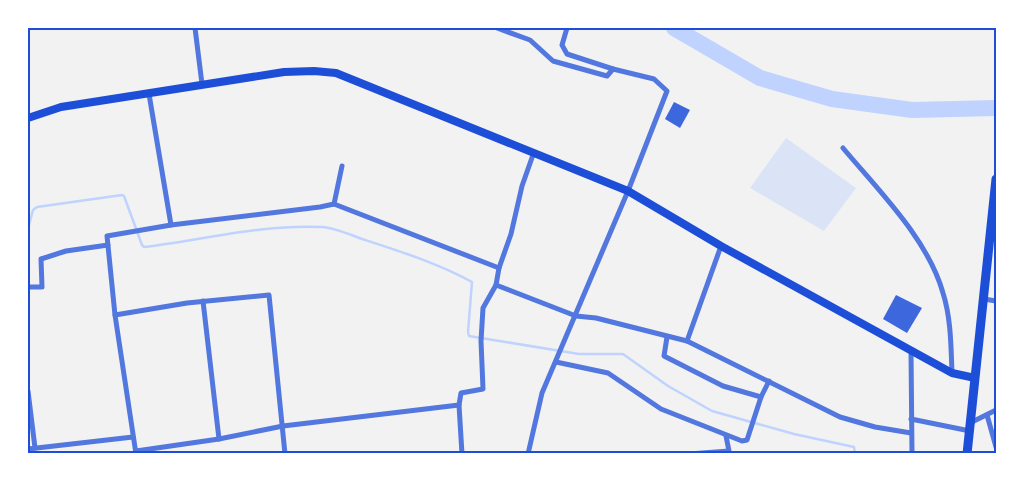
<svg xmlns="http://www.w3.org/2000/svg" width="1024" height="481" font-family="'Golos Text',sans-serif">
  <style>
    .green { fill: #dbe4f7 }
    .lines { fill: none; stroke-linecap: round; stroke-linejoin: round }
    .stream { stroke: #bfd3fe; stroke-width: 2.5 }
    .river { stroke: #bfd3fe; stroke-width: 16 }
    .building { fill: #3d67dc }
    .minor { stroke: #5277de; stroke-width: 5 }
    .primary { stroke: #1d4ed8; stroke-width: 8 }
    .trunk { stroke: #1d4ed8; stroke-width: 9 }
    .neatline { fill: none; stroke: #1d4ed8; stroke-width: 2 }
  </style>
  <rect width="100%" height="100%" fill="#f2f2f2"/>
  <!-- green -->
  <path class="green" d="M 786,138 L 856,188 L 824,231 L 750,188 Z"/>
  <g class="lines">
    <!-- stream -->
    <path class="stream" d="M 28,229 L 33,210 L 37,207 L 122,195 L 124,196 L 142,245 L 144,247 C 203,240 262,224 322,227 C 335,228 349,234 362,239 C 399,251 437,263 472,282 L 468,332 L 469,336 L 579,354 L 623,354 L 668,386 L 712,411 L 794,434 L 854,447 L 855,454"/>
    <!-- river -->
    <path class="river" d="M 674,28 L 760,78 L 832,99 L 912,110 L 996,108"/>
  </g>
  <!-- building -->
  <g class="building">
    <path d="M 674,102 L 690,110 L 680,128 L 665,119 Z"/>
    <path d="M 896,295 L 922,308 L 907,333 L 883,319 Z"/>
  </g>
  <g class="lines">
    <!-- minor -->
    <g class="minor">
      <path d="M 195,28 L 202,84"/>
      <path d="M 497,28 L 530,40 L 553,61 L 607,76 L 613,69"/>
      <path d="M 149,94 L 171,225"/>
      <path d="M 843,148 C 878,190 928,239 943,293 C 951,318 951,347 952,373"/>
      <path d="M 334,204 L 342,166"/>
      <path d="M 496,285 L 576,316 L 596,318 L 687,341 L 840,417 L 875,427 L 911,433"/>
      <path d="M 28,287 L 42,287 L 41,259 L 66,251 L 108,245"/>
      <path d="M 984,299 L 996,301"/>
      <path d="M 203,301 L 219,439"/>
      <path d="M 115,315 L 187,303 L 269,295 L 285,454"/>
      <path d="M 667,337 L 664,356 L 723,386 L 761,397"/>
      <path d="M 687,341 L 721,246"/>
      <path d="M 911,351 L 912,454"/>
      <path d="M 556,362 L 608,373 L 661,409 L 742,441 L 747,440 L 761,397 L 769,381"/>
      <path d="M 28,391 L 35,448"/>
      <path d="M 459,405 L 462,454"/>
      <path d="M 987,415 L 996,447"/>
      <path d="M 911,419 L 970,431"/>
      <path d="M 970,423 L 996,410"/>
      <path d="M 28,449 L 133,437"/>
      <path d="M 136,451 L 219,439 L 283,426 L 459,405 L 461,393 L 483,389 L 481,341 L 483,308 L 496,285 L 499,268 L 511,234 L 522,186 L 534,152"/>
      <path d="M 136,454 L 115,315 L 107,236 L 171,225 L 320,207 L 334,204 L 499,268"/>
      <path d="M 528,454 L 542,393 L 628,191 L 667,91 L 654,79 L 613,69 L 567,54 L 562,45 L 567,28"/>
      <path d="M 689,454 L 729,451 L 726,436"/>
    </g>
    <!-- primary -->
    <path class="primary" d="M 28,118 L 61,107 L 284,72 L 314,71 L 336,73 L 628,191 L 721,246 L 952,373 L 975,378"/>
    <!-- trunk -->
    <path class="trunk" d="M 967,454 L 996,179"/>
  </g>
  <!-- border -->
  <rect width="1024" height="481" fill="none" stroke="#ffffff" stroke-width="58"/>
  <rect x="29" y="29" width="966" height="423" class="neatline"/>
</svg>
